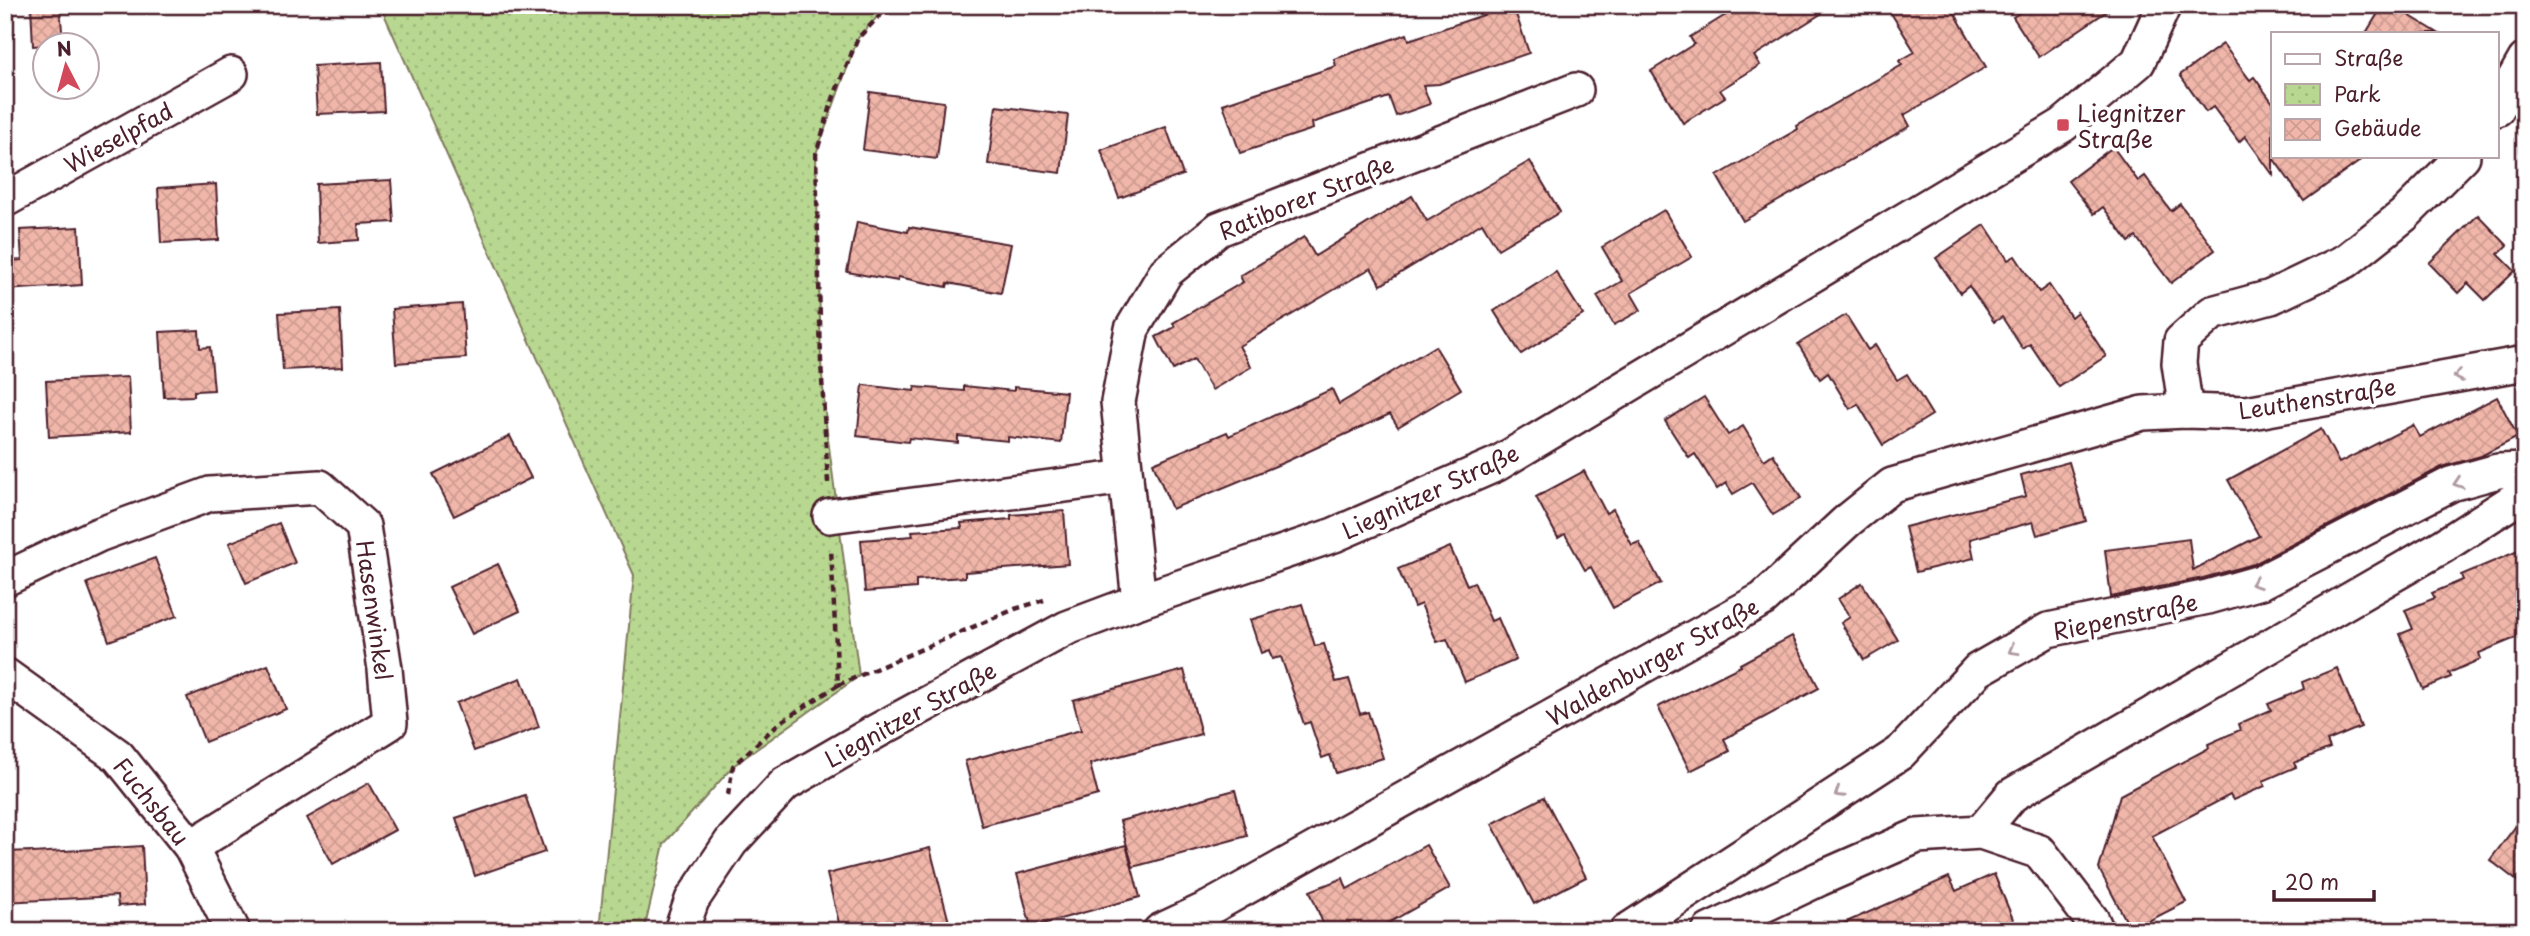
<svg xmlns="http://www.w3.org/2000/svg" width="2530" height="936" font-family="'Playpen Sans',sans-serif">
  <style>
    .park { fill: url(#park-dots); stroke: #817c5e; stroke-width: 2 }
    .building { fill: url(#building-cross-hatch); stroke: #4a1f2b; stroke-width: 2 }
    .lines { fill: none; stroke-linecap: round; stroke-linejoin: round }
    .minor-casing { stroke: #4a1f2b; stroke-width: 38 }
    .path { stroke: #4a1f2b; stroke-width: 4.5; stroke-dasharray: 7 5; stroke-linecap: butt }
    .minor { stroke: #fff; stroke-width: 33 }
    .oneway { stroke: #ae9aa0 }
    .poi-dot { fill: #d1495b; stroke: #fff; stroke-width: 2.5 }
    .labels { text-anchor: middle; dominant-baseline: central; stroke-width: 7; stroke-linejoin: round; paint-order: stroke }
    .poi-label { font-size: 23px; fill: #4a1f2b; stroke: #fff; text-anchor: start }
    .street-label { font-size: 23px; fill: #4a1f2b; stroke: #fff }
  </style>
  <defs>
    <pattern id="park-dots" width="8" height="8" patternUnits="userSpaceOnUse" patternTransform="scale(1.75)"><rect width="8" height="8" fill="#b8d891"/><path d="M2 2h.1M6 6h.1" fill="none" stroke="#a0b97d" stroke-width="1.8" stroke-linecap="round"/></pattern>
    <pattern id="building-cross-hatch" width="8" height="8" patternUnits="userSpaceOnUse" patternTransform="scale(1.75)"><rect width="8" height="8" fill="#f0b6a9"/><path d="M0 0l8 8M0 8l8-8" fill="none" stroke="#cf9c92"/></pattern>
  </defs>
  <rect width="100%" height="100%" fill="#fff"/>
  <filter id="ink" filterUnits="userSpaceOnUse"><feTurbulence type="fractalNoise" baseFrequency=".0143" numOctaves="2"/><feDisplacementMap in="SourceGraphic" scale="14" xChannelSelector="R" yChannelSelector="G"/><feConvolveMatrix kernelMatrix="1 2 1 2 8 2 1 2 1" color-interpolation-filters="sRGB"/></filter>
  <g filter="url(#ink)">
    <!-- park -->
    <path class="park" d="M 380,5 L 888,5 L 858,38 L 816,154 L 821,362 L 826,424 L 859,676 L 733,766 L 664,844 L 644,931 L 599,931 L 634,575 Z"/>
    <!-- building -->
    <g class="building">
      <path d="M 31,5 L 60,5 L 63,44 L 33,46 Z"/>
      <path d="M 1513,5 L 1529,53 L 1439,84 L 1423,85 L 1430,104 L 1396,116 L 1389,97 L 1312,123 L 1313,129 L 1240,153 L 1223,104 L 1336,66 L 1334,59 L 1407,34 L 1409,40 Z"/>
      <path d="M 1742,5 L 1835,5 L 1754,56 L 1760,65 L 1720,90 L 1725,97 L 1683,123 L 1651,71 L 1694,44 L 1690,37 Z"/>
      <path d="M 1886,5 L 1950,5 L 1986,67 L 1904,115 L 1910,126 L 1743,221 L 1717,176 L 1798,129 L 1797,126 L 1902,65 L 1899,61 L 1915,52 Z"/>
      <path d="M 2031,5 L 2116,5 L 2039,57 L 2013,17 Z"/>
      <path d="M 2383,5 L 2392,5 L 2438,33 L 2366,33 Z"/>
      <path d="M 2223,44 L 2250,80 L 2254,77 L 2273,103 L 2273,156 L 2367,156 L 2304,201 L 2273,158 L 2273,175 L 2245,136 L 2239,142 L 2213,107 L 2206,112 L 2180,75 Z"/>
      <path d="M 381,62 L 384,111 L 317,114 L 314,66 Z"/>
      <path d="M 870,92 L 944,102 L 937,159 L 863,150 Z"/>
      <path d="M 996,106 L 1068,115 L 1061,173 L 988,164 Z"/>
      <path d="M 1166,127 L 1183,175 L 1119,198 L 1101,150 Z"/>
      <path d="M 2113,147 L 2138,181 L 2145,176 L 2171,211 L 2180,204 L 2215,250 L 2171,283 L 2136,237 L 2129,242 L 2103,207 L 2094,214 L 2068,181 Z"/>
      <path d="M 1530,161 L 1560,212 L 1498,249 L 1482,223 L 1381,285 L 1371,268 L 1239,346 L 1251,367 L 1212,390 L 1194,359 L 1173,370 L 1156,337 L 1175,327 L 1173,323 L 1243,282 L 1240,276 L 1304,237 L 1315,256 L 1412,196 L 1427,221 Z"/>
      <path d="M 391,180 L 394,222 L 358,224 L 359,240 L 318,243 L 316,184 Z"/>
      <path d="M 216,184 L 219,240 L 161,243 L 158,188 Z"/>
      <path d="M 1664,210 L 1692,257 L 1631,293 L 1641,310 L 1614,325 L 1597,296 L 1622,281 L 1602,247 Z"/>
      <path d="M 2478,215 L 2507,245 L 2498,254 L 2515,271 L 2485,300 L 2468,283 L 2458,293 L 2429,263 Z"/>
      <path d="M 857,222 L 908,232 L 909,227 L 1011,244 L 1001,293 L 948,283 L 947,287 L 898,277 L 898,281 L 847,272 Z"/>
      <path d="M 1985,225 L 2008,260 L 2015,256 L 2039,292 L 2049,285 L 2071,317 L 2077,312 L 2106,356 L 2059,387 L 2030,344 L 2023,349 L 2002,317 L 1994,322 L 1969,286 L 1960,293 L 1936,258 Z"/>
      <path d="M 79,227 L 82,285 L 5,290 L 5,261 L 22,260 L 20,230 Z"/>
      <path d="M 1556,272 L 1583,315 L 1521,354 L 1494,311 Z"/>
      <path d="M 462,304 L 466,358 L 396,363 L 392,309 Z"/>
      <path d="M 340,310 L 343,367 L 283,370 L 279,313 Z"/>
      <path d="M 1846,315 L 1868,350 L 1875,345 L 1897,380 L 1907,374 L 1932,415 L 1883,445 L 1858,404 L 1850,409 L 1828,373 L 1820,379 L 1798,344 Z"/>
      <path d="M 199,330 L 200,348 L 210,347 L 214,390 L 194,391 L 194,396 L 164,397 L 160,332 Z"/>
      <path d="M 1435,346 L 1461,389 L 1398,427 L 1390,414 L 1285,462 L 1172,509 L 1153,463 L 1227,432 L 1229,436 L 1332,389 L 1339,404 Z"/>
      <path d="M 128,377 L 131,432 L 49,437 L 46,381 Z"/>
      <path d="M 863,385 L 914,391 L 915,387 L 964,391 L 964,386 L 1014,391 L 1014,387 L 1066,392 L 1061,443 L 1008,437 L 1008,441 L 958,436 L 958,443 L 909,438 L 908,442 L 857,436 Z"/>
      <path d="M 1704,397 L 1728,435 L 1743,426 L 1764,460 L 1773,454 L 1801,498 L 1773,515 L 1752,483 L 1733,494 L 1726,483 L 1717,489 L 1695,454 L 1689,458 L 1665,421 Z"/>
      <path d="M 2497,397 L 2518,437 L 2481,456 L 2442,467 L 2254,564 L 2203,578 L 2111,597 L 2105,550 L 2189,539 L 2193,570 L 2259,536 L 2228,480 L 2321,429 L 2339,463 L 2413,425 L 2420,437 Z"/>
      <path d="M 510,436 L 531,478 L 454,516 L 433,474 Z"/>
      <path d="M 2069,462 L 2086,521 L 2037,535 L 2033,522 L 1970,539 L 1974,558 L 1916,572 L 1905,527 L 2026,496 L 2021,475 Z"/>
      <path d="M 1584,471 L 1606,513 L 1613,509 L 1632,545 L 1639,542 L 1661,583 L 1613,608 L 1591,567 L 1585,570 L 1565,534 L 1558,538 L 1536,497 Z"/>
      <path d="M 1064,511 L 1068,564 L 965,572 L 965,577 L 916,580 L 916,588 L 865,592 L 861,540 L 913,536 L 912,531 L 962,528 L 961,523 L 1011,519 L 1011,515 Z"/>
      <path d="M 279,523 L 295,563 L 246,583 L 229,543 Z"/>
      <path d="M 1450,547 L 1467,585 L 1474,582 L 1491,621 L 1498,618 L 1516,660 L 1465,682 L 1447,639 L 1437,642 L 1421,604 L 1414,607 L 1398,569 Z"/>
      <path d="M 2525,548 L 2525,634 L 2479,653 L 2481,659 L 2449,673 L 2451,677 L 2423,689 L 2400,634 L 2413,629 L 2405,610 L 2435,598 L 2432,593 L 2463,580 L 2461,575 Z"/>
      <path d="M 155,558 L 177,616 L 109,641 L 87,583 Z"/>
      <path d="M 498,564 L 520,611 L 472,634 L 449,587 Z"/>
      <path d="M 1862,583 L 1898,640 L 1864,660 L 1841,623 L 1850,617 L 1838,599 Z"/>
      <path d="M 1302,604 L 1315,646 L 1324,644 L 1336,682 L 1349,679 L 1360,714 L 1368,712 L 1383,758 L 1336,773 L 1330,755 L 1322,758 L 1310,722 L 1304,724 L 1281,657 L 1272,659 L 1269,650 L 1261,653 L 1250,620 Z"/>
      <path d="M 1792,636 L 1819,688 L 1724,739 L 1730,751 L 1690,771 L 1658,707 L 1741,666 L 1740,664 Z"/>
      <path d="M 268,665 L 286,709 L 205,742 L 187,697 Z"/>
      <path d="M 2337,668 L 2361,727 L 2327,741 L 2330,748 L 2294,763 L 2296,767 L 2263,781 L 2265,786 L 2233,800 L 2230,795 L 2152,836 L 2186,902 L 2131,930 L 2099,869 L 2120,795 L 2209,748 L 2208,744 L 2240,730 L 2238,724 L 2271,710 L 2268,704 L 2304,689 L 2302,682 Z"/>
      <path d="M 1184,670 L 1201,734 L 1090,764 L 1098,795 L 982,826 L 965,761 L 1081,730 L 1073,700 Z"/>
      <path d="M 521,678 L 539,727 L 474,751 L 456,703 Z"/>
      <path d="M 369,783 L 395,830 L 333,864 L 307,818 Z"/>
      <path d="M 1235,790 L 1247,836 L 1133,867 L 1120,821 Z"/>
      <path d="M 525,795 L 545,852 L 475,876 L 456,818 Z"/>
      <path d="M 1544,797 L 1586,877 L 1534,904 L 1492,824 Z"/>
      <path d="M 2525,814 L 2525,887 L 2490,860 Z"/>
      <path d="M 1126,845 L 1140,897 L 1031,927 L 1017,874 Z"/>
      <path d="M 1426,845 L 1450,888 L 1374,931 L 1326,931 L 1310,891 L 1343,878 L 1347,889 Z"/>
      <path d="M 142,846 L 145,904 L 118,906 L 117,896 L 5,902 L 5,852 L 32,851 L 33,853 Z"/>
      <path d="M 930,848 L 950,926 L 929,931 L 841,931 L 827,874 Z"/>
      <path d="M 1994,874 L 2018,931 L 1826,931 L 1949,877 L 1956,891 Z"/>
    </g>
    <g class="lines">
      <defs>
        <g id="minor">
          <path d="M 2497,109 L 2525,60"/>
          <path d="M 5,200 L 231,74"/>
          <path d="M 2186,411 L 2179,363 L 2181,341 L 2212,313 L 2271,297 L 2346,261 L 2404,215 L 2463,156"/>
          <path d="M 830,516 L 1126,477"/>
          <path d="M 5,579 L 98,535 L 210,494 L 320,487 L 363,526 L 385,669 L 390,723 L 191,847"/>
          <path d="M 1139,601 L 1118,402 L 1132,329 L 1166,272 L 1219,229 L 1576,90"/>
          <path d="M 5,675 L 118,756 L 191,847 L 233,931"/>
          <path d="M 1981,832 L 2012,795 L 2443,546 L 2525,493"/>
          <path d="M 681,931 L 692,900 L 731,842 L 785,784 L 875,732 L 1067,628 L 1139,601 L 1334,535 L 1497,464 L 2063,125 L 2138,62 L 2164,5"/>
          <path d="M 1160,931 L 1209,908 L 1763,599 L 1846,522 L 1892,485 L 2143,413 L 2186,411 L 2246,413 L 2525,363"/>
          <path d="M 1627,931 L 1900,753 L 1978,670 L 2048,630 L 2208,597 L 2261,582 L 2451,484 L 2498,471 L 2525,470"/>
          <path d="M 1709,931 L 1819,879 L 1917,836 L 1981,832 L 2040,852 L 2092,920 L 2097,931"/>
        </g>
      </defs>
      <!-- minor casing -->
      <use href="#minor" class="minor-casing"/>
      <!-- path -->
      <g class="path">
        <path d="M 828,483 L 821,362 L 816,154 L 834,96 L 858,38 L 890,5"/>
        <path d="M 838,685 L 1015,609 L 1044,600"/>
        <path d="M 728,795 L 733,766 L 779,723 L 838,685 L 831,548"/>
      </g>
      <!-- minor -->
      <use href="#minor" class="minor"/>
    </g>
    <!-- one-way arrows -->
    <defs><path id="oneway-chevron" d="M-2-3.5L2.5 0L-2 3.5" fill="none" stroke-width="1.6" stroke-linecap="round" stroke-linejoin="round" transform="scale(1.75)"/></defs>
    <g class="oneway">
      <use href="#oneway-chevron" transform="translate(2458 376) rotate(170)"/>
      <use href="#oneway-chevron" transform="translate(2458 483) rotate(162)"/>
      <use href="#oneway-chevron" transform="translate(2255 583) rotate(161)"/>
      <use href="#oneway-chevron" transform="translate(2013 650) rotate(150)"/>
      <use href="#oneway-chevron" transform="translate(1839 793) rotate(147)"/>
    </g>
  </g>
  <!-- markers -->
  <rect class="poi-dot" x="2056" y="118" width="14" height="14" rx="3.5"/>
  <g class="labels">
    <!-- poi labels -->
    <g class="poi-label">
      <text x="2077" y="112">Liegnitzer<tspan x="2077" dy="26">Straße</tspan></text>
    </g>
    <!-- street labels -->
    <g class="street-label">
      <text transform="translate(118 137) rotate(-29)">Wieselpfad</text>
      <text transform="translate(1306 197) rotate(-22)">Ratiborer Straße</text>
      <text transform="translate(2317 398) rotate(-9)">Leuthenstraße</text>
      <text transform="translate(1430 491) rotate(-25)">Liegnitzer Straße</text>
      <text transform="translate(375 610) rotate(82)">Hasenwinkel</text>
      <text transform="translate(2125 616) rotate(-12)">Riepenstraße</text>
      <text transform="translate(1652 661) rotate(-29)">Waldenburger Straße</text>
      <text transform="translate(910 714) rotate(-29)">Liegnitzer Straße</text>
      <text transform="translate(152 801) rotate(51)">Fuchsbau</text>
    </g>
  </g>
  <!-- margin -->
  <rect width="2530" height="936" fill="none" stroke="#fff" stroke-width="28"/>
  <rect x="14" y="14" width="2502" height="908" fill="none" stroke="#4a1f2b" stroke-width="2.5" filter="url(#ink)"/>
  <!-- legend -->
  <rect x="2271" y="32" width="228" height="126" fill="#ffffff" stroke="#b7a5aa" stroke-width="2"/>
  <rect x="2285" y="54" width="35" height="10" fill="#ffffff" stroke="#b7a5aa" stroke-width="2"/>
  <text x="2334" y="66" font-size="21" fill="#4a1f2b">Straße</text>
  <rect x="2285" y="84" width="35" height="21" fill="url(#park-dots)" stroke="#b7a5aa" stroke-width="2"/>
  <text x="2334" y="102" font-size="21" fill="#4a1f2b">Park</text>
  <rect x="2285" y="119" width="35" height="21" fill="url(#building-cross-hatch)" stroke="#b7a5aa" stroke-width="2"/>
  <text x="2334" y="136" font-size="21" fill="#4a1f2b">Gebäude</text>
  <!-- north arrow -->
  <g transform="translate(66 66) rotate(354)"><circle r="33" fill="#ffffff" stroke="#b7a5aa" stroke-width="2"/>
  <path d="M0-5L12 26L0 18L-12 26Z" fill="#d1495b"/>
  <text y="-10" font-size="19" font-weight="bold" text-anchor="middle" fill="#4a1f2b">N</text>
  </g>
  <!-- scale -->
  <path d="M2274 890v10h100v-10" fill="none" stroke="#4a1f2b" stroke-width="3.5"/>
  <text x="2285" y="890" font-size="21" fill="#4a1f2b" stroke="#ffffff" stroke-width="5" paint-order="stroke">20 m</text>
</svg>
